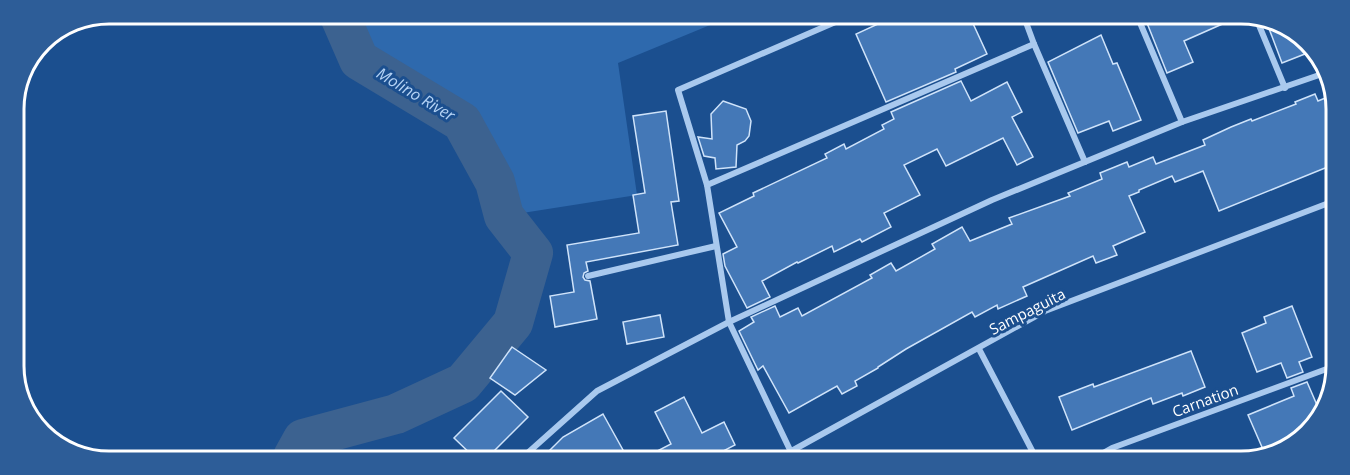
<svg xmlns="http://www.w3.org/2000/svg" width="1350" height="475" font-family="'Open Sans',sans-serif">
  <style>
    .green { fill: #2e69ad }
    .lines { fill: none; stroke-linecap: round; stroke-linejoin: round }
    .river { stroke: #3c6290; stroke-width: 40 }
    .building { fill: #4478b7; stroke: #cfe3fa; stroke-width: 1.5 }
    .minor { stroke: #a9c9ee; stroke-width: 6 }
    .labels { text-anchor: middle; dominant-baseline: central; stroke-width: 6; stroke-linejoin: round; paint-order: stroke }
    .street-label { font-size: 15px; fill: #fff; stroke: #1b4f8f }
    .water-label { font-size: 16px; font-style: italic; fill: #b5d3f5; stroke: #1b4f8f }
    .rim { fill: none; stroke: #fff; stroke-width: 3 }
  </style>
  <rect width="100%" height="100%" fill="#1b4f8f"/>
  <!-- green -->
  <path class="green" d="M 339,14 L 732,16 L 618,63 L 637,195 L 504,216 L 495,182 L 462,122 L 359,60 Z"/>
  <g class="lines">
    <!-- river -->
    <path class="river" d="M 293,457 L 303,439 L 396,414 L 463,383 L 513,323 L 533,253 L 504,216 L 495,182 L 462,122 L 359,60 L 339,14"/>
  </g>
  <!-- building -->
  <g class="building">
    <path d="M 893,17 L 970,17 L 987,54 L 955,69 L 956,72 L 886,102 L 856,34 Z"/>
    <path d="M 1145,18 L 1236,18 L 1184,41 L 1193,62 L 1167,73 Z"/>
    <path d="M 1265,18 L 1271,18 L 1313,46 L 1315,50 L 1282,63 Z"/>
    <path d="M 1101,35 L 1113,64 L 1117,63 L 1141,120 L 1113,131 L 1109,121 L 1078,133 L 1048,62 Z"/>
    <path d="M 961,81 L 971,101 L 1007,82 L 1022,112 L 1012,117 L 1033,157 L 1017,165 L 1003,138 L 946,166 L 937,149 L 904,165 L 920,195 L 884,213 L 891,227 L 862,242 L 860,239 L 834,252 L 832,246 L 798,263 L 797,262 L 762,281 L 770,297 L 747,308 L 725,266 L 723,254 L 737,247 L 719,213 L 754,196 L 753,193 L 827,158 L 825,154 L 844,144 L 846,149 L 884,129 L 882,125 L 894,119 L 891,112 Z"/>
    <path d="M 1315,94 L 1318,101 L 1335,94 L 1336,97 L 1335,164 L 1219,211 L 1203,171 L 1175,182 L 1172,176 L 1139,190 L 1139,192 L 1129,196 L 1145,232 L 1113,246 L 1117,255 L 1096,263 L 1093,256 L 1023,287 L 1027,296 L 998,309 L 997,305 L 975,317 L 972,312 L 906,349 L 878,367 L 878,368 L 855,381 L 857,386 L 842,394 L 837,386 L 789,413 L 763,366 L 758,370 L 739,331 L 754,322 L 751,317 L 775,306 L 780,317 L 798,308 L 802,316 L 872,278 L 870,275 L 891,263 L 896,271 L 935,249 L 932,244 L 962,227 L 970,241 L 1012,224 L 1009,218 L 1070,196 L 1068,193 L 1102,179 L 1100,173 L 1127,162 L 1129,167 L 1153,157 L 1156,164 L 1205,145 L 1203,140 L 1231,127 L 1251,119 L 1252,121 L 1296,104 L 1295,102 Z"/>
    <path d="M 723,101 L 746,109 L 751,121 L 749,136 L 745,141 L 737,145 L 736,167 L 716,169 L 715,158 L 704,156 L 698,137 L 712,139 L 711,114 Z"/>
    <path d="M 666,111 L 679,201 L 671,202 L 678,245 L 586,262 L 588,271 L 584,273 L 583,277 L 585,280 L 590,281 L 597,319 L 555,327 L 550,296 L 574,292 L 567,245 L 639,233 L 633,195 L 645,193 L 633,116 Z"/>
    <path d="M 1292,306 L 1312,357 L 1299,362 L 1303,372 L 1287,378 L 1281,363 L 1257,372 L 1242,333 L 1266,323 L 1264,317 Z"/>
    <path d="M 660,315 L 664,337 L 627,344 L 623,322 Z"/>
    <path d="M 512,347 L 546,370 L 515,395 L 490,378 Z"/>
    <path d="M 1191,351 L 1205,387 L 1183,396 L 1182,393 L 1153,404 L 1151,398 L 1072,430 L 1059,397 L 1093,384 L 1094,387 Z"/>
    <path d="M 1307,382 L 1320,412 L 1299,441 L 1265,454 L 1248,415 L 1294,396 L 1291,388 Z"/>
    <path d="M 501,391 L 528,417 L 487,458 L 475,458 L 454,438 Z"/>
    <path d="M 684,397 L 702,433 L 724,422 L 735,445 L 708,459 L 642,459 L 671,444 L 655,412 Z"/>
    <path d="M 603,414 L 628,459 L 542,458 L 563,437 Z"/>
  </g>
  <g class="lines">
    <!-- minor -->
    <g class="minor">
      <path d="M 1024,17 L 1034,44 L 1085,162"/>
      <path d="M 1138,18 L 1182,122"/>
      <path d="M 1256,18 L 1285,88"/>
      <path d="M 707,185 L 1034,44"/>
      <path d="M 588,276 L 716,246"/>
      <path d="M 979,349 L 1037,460"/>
      <path d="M 791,452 L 729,322 L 707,185 L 678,90 L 847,17"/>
      <path d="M 522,458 L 597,391 L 729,322 L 992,200 L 1182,122 L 1325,73"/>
      <path d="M 777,459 L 1045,311 L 1334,201"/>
      <path d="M 1089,461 L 1112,448 L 1332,367"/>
    </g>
  </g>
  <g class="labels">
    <!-- street labels -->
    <g class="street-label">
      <text transform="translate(1027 311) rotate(-27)">Sampaguita</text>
      <text transform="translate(1205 400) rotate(-20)">Carnation</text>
    </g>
    <!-- water labels -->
    <g class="water-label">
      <text transform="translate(416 94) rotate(31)">Molino River</text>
    </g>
  </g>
  <!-- crop -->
  <path d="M0 0H1350V475H0ZM109 24H1241A85 85 0 0 1 1326 109V366A85 85 0 0 1 1241 451H109A85 85 0 0 1 24 366V109A85 85 0 0 1 109 24Z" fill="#2d5d98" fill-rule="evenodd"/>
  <path class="rim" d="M109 24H1241A85 85 0 0 1 1326 109V366A85 85 0 0 1 1241 451H109A85 85 0 0 1 24 366V109A85 85 0 0 1 109 24Z"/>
</svg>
